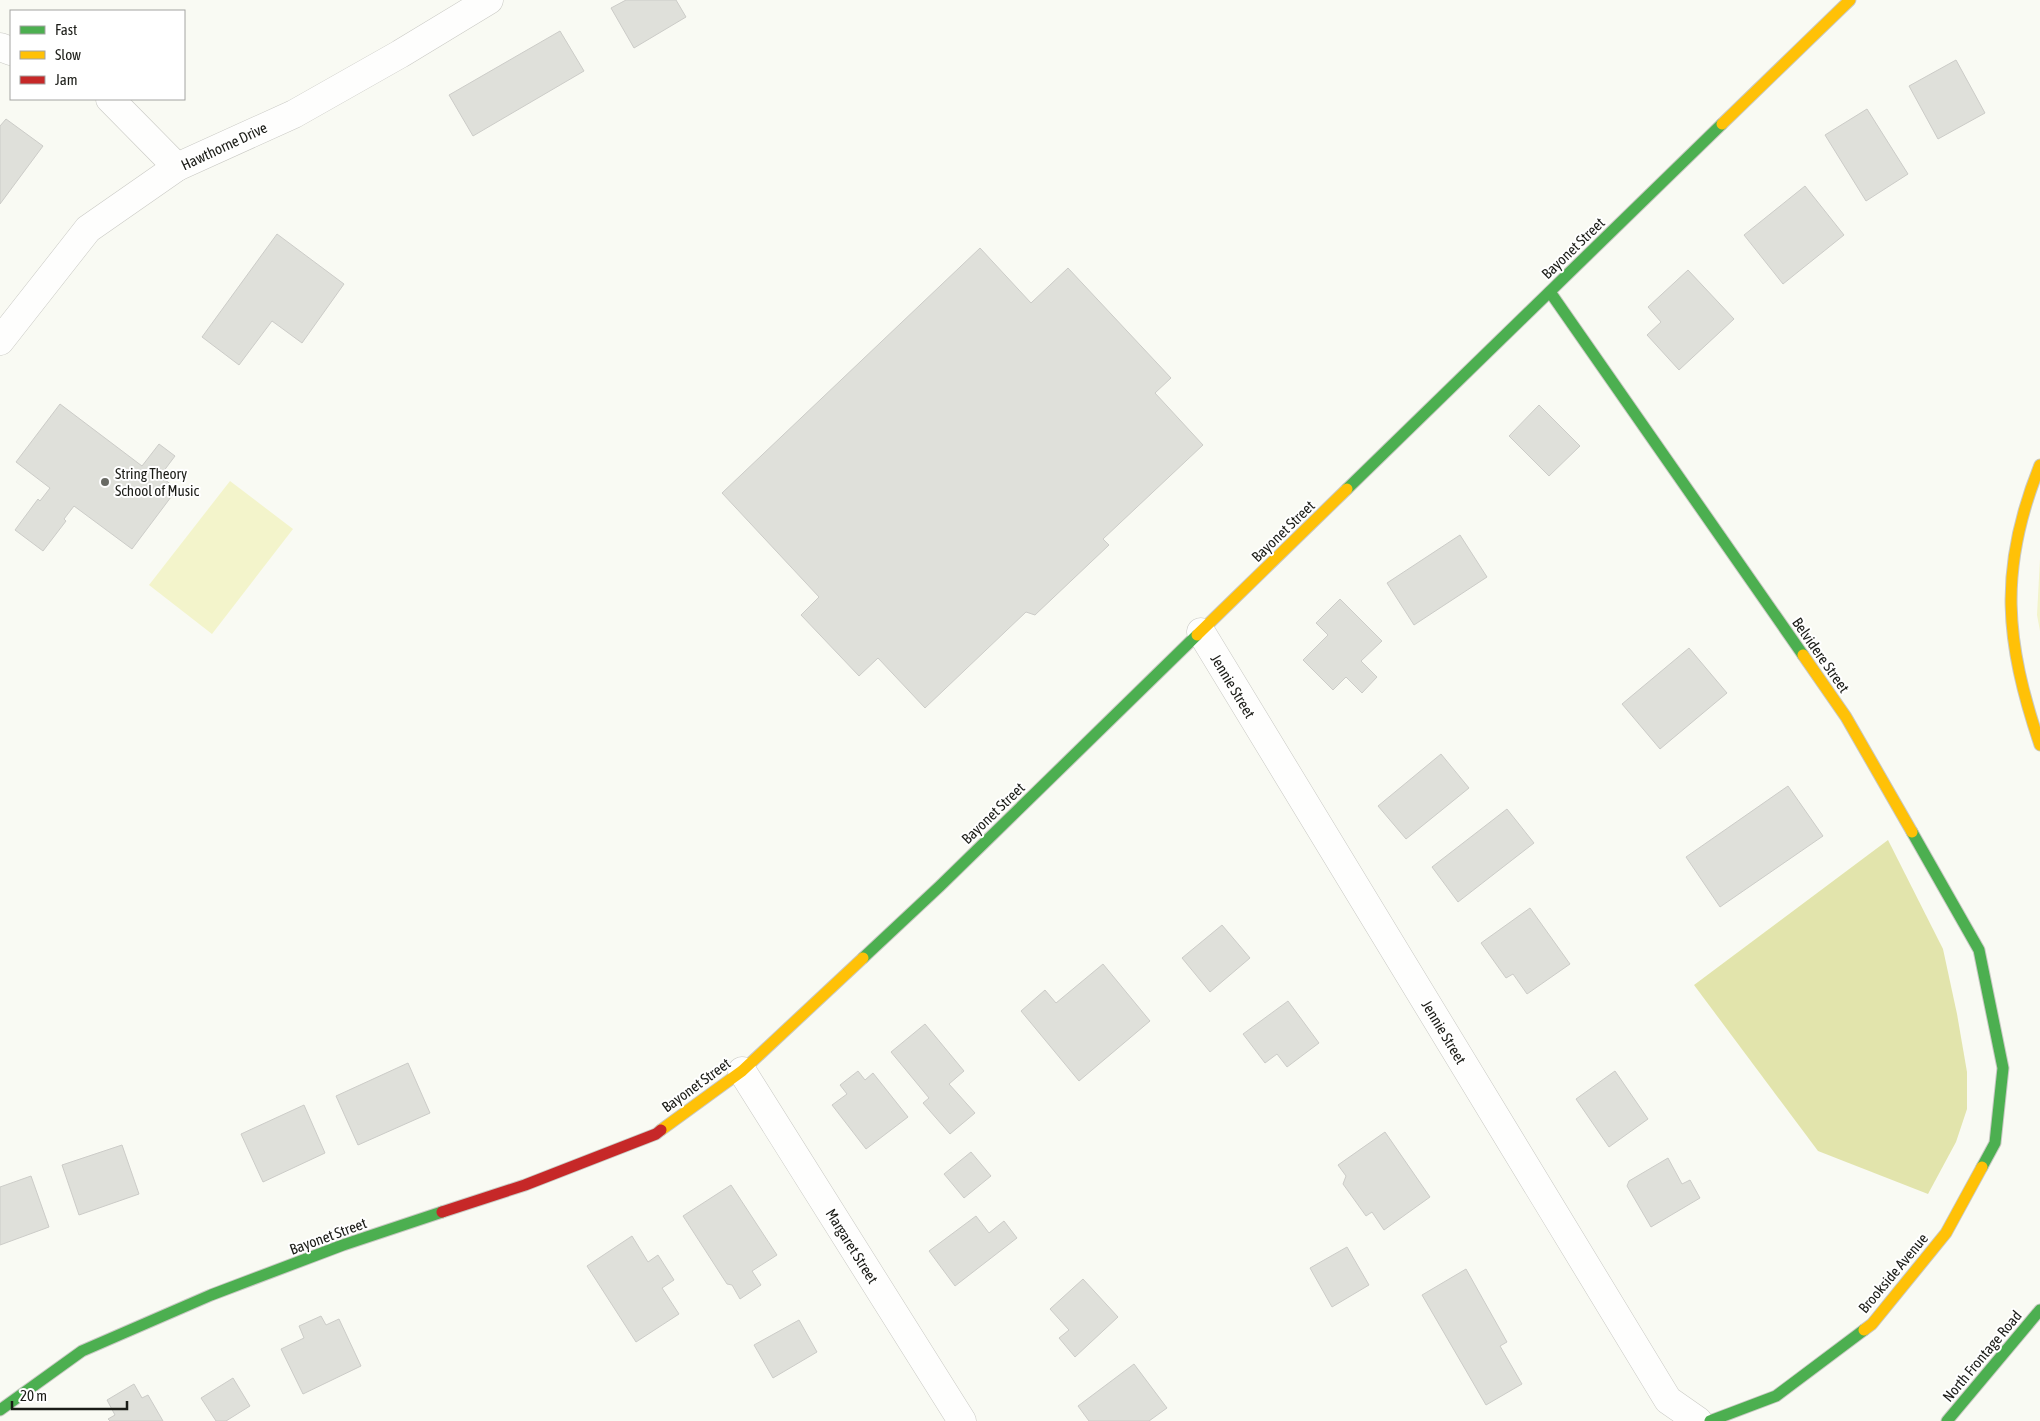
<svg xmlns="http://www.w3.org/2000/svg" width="2040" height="1421" font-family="'Asap Condensed',sans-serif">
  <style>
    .green { fill: #f3f4cb }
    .forest { fill: #e2e4ac }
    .building { fill: #dfe0da; stroke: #ccccc8 }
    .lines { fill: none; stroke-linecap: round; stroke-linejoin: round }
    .street-casing { stroke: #c9c9c4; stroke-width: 29 }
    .fast-casing { stroke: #c9c9c4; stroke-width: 13 }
    .slow-casing { stroke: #c9c9c4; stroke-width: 13 }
    .jam-casing { stroke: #c9c9c4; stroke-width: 13 }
    .street { stroke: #fefefd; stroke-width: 28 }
    .fast { stroke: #4caf50; stroke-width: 11 }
    .slow { stroke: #ffc107; stroke-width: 11 }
    .jam { stroke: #c62828; stroke-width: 11 }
    .poi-dot { fill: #696a64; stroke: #fff; stroke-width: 2 }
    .labels { text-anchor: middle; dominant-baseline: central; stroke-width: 4; stroke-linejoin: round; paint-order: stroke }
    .street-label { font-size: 15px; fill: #1b1c17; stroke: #fff }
    .poi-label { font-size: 15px; fill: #1b1c17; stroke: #fff; text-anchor: start }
  </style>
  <rect width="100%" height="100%" fill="#f9faf3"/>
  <!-- green -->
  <g class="green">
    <path d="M 230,481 L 293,529 L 212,634 L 149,585 Z"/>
    <path d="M 2040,559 L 2040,631 L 2037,615 Z"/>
  </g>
  <!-- forest -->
  <path class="forest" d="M 1888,840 L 1943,949 L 1957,1014 L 1967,1072 L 1967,1109 L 1956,1142 L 1928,1194 L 1818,1151 L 1694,985 Z"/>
  <!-- building -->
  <g class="building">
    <path d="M 626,0 L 676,0 L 686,17 L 634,48 L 611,8 Z"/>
    <path d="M 560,31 L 584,71 L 473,136 L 449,95 Z"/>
    <path d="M 1956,60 L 1985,113 L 1938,139 L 1909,86 Z"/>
    <path d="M 1867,109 L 1908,174 L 1866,201 L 1825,135 Z"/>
    <path d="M 6,119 L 43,146 L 0,204 L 0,126 Z"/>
    <path d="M 1805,186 L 1844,235 L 1783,284 L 1744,235 Z"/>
    <path d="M 277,234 L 344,284 L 302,343 L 272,321 L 239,365 L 202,337 Z"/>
    <path d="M 980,248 L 1031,303 L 1068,268 L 1171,378 L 1155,393 L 1203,445 L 1103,539 L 1109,545 L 1035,615 L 1026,612 L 925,708 L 878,658 L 859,676 L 801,615 L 819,597 L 722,493 Z"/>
    <path d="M 1688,270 L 1734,319 L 1679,370 L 1647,335 L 1661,322 L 1648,307 Z"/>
    <path d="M 60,404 L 142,466 L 159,444 L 175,456 L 160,476 L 177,489 L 132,549 L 74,506 L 64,519 L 66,521 L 43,551 L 15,530 L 38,499 L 40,501 L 50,488 L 16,462 Z"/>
    <path d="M 1539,405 L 1580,446 L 1549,476 L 1509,436 Z"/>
    <path d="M 1460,535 L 1487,577 L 1414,625 L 1387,583 Z"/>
    <path d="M 1340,599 L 1382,641 L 1361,661 L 1377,677 L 1362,693 L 1346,677 L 1333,690 L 1303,660 L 1328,635 L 1316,623 Z"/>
    <path d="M 1689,648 L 1727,693 L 1660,749 L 1622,704 Z"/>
    <path d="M 1441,754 L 1469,788 L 1406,839 L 1378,806 Z"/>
    <path d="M 1788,786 L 1823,836 L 1720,907 L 1686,857 Z"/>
    <path d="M 1507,809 L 1534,843 L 1458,902 L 1432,867 Z"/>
    <path d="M 1530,908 L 1570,964 L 1527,994 L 1513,974 L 1506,978 L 1481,943 Z"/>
    <path d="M 1222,925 L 1250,958 L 1210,992 L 1182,958 Z"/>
    <path d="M 1103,964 L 1150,1021 L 1079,1081 L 1021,1011 L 1045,990 L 1056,1003 Z"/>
    <path d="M 1288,1001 L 1319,1043 L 1287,1067 L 1277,1054 L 1265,1063 L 1243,1034 Z"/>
    <path d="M 925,1024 L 964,1071 L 949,1084 L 975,1113 L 950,1134 L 923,1103 L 929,1098 L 891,1052 Z"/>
    <path d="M 408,1063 L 430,1113 L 358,1145 L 336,1096 Z"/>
    <path d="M 858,1071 L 865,1080 L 873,1073 L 908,1117 L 866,1149 L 832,1105 L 847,1094 L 840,1085 Z"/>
    <path d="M 1615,1071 L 1648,1119 L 1609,1147 L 1576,1099 Z"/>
    <path d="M 304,1105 L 325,1153 L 263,1182 L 241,1134 Z"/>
    <path d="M 1385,1132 L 1430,1197 L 1384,1230 L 1372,1212 L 1366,1216 L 1343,1184 L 1346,1176 L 1338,1165 Z"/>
    <path d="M 122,1145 L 139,1194 L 79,1215 L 62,1165 Z"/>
    <path d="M 971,1152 L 991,1176 L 964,1198 L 944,1174 Z"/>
    <path d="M 1668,1158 L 1682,1184 L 1690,1180 L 1700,1198 L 1651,1227 L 1627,1186 L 1629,1181 Z"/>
    <path d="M 31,1176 L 49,1227 L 0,1245 L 0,1187 Z"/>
    <path d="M 731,1185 L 777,1255 L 752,1271 L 761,1285 L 740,1299 L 732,1285 L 727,1284 L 683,1216 Z"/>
    <path d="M 976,1216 L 989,1233 L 1004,1221 L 1017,1238 L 955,1286 L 929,1251 Z"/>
    <path d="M 632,1236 L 648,1262 L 658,1255 L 674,1280 L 662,1288 L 679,1314 L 636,1342 L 587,1266 Z"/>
    <path d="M 1347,1247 L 1369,1285 L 1332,1307 L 1310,1268 Z"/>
    <path d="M 1466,1269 L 1507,1342 L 1500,1346 L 1522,1384 L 1486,1405 L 1422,1295 Z"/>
    <path d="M 1083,1279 L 1118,1317 L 1075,1357 L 1059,1338 L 1069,1330 L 1050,1309 Z"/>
    <path d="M 321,1316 L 326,1325 L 339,1319 L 361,1366 L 303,1394 L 281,1349 L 304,1338 L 299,1326 Z"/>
    <path d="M 799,1320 L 817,1352 L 773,1378 L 754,1345 Z"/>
    <path d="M 1134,1364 L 1167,1408 L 1149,1421 L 1089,1421 L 1078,1406 Z"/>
    <path d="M 233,1378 L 250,1406 L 226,1421 L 216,1421 L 201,1398 Z"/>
    <path d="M 134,1384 L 142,1398 L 148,1395 L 163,1421 L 110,1421 L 108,1419 L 115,1415 L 107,1400 Z"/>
  </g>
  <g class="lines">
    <defs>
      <g id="street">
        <path d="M 0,47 L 11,51"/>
        <path d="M 110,99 L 177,167"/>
        <path d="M 0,341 L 88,229 L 177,167 L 294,114 L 400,54 L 489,0"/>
        <path d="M 1201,632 L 1668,1400 L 1698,1421"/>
        <path d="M 742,1071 L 962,1421"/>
      </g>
      <g id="fast">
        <path d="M 1550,292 L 1803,655"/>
        <path d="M 1347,489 L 1722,124"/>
        <path d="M 1912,832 L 1979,950 L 2003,1068 L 1995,1143 L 1982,1167"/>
        <path d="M 863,958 L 940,886 L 1197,635"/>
        <path d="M 0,1410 L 82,1351 L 211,1295 L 343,1245 L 442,1212"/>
        <path d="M 1710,1421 L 1776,1396 L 1864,1330"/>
        <path d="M 1947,1421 L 2040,1310"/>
      </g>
      <g id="slow">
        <path d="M 1722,124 L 1850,0"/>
        <path d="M 2040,465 C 1998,569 2005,641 2040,745"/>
        <path d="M 1197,635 L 1347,489"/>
        <path d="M 1803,655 L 1846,717 L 1912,832"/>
        <path d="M 661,1130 L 742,1071 L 863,958"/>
        <path d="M 1864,1330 L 1872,1324 L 1946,1233 L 1982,1167"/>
      </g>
      <path id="jam" d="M 442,1212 L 525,1185 L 656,1134 L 661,1130"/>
    </defs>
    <!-- street casing -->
    <use href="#street" class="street-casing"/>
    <!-- fast casing -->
    <use href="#fast" class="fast-casing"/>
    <!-- slow casing -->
    <use href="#slow" class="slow-casing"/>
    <!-- jam casing -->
    <use href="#jam" class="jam-casing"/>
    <!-- street -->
    <use href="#street" class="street"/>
    <!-- fast -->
    <use href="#fast" class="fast"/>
    <!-- slow -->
    <use href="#slow" class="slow"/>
    <!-- jam -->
    <use href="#jam" class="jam"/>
  </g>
  <!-- markers -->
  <circle class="poi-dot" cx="105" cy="482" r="5"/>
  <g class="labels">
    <!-- street labels -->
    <g class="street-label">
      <text transform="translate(224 146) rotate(-25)">Hawthorne Drive</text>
      <text transform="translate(1573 248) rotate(-44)">Bayonet Street</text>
      <text transform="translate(1283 531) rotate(-44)">Bayonet Street</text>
      <text transform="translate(1821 655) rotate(55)">Belvidere Street</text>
      <text transform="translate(1233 686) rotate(59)">Jennie Street</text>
      <text transform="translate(993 813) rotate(-44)">Bayonet Street</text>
      <text transform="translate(1444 1032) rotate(59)">Jennie Street</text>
      <text transform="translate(696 1085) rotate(-36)">Bayonet Street</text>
      <text transform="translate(328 1236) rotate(-20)">Bayonet Street</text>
      <text transform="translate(852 1246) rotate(58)">Margaret Street</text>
      <text transform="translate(1893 1273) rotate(-50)">Brookside Avenue</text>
      <text transform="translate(1982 1356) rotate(-50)">North Frontage Road</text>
    </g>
    <!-- poi labels -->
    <g class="poi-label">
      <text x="115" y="473">String Theory<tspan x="115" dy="17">School of Music</tspan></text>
    </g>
  </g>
  <!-- legend -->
  <rect x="10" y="10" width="175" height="90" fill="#ffffff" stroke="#a4a4a2"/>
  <rect x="20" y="26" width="25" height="8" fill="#4caf50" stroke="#a4a4a2"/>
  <text x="55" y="35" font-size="15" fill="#1b1c17">Fast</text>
  <rect x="20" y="51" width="25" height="8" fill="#ffc107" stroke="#a4a4a2"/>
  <text x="55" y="60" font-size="15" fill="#1b1c17">Slow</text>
  <rect x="20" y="76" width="25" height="8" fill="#c62828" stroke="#a4a4a2"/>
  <text x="55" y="85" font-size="15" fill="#1b1c17">Jam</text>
  <!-- scale -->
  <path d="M12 1401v8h115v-8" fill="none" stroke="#1b1c17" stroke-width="2.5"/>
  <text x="20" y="1401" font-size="15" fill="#1b1c17" stroke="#ffffff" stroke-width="4" paint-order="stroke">20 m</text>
</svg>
